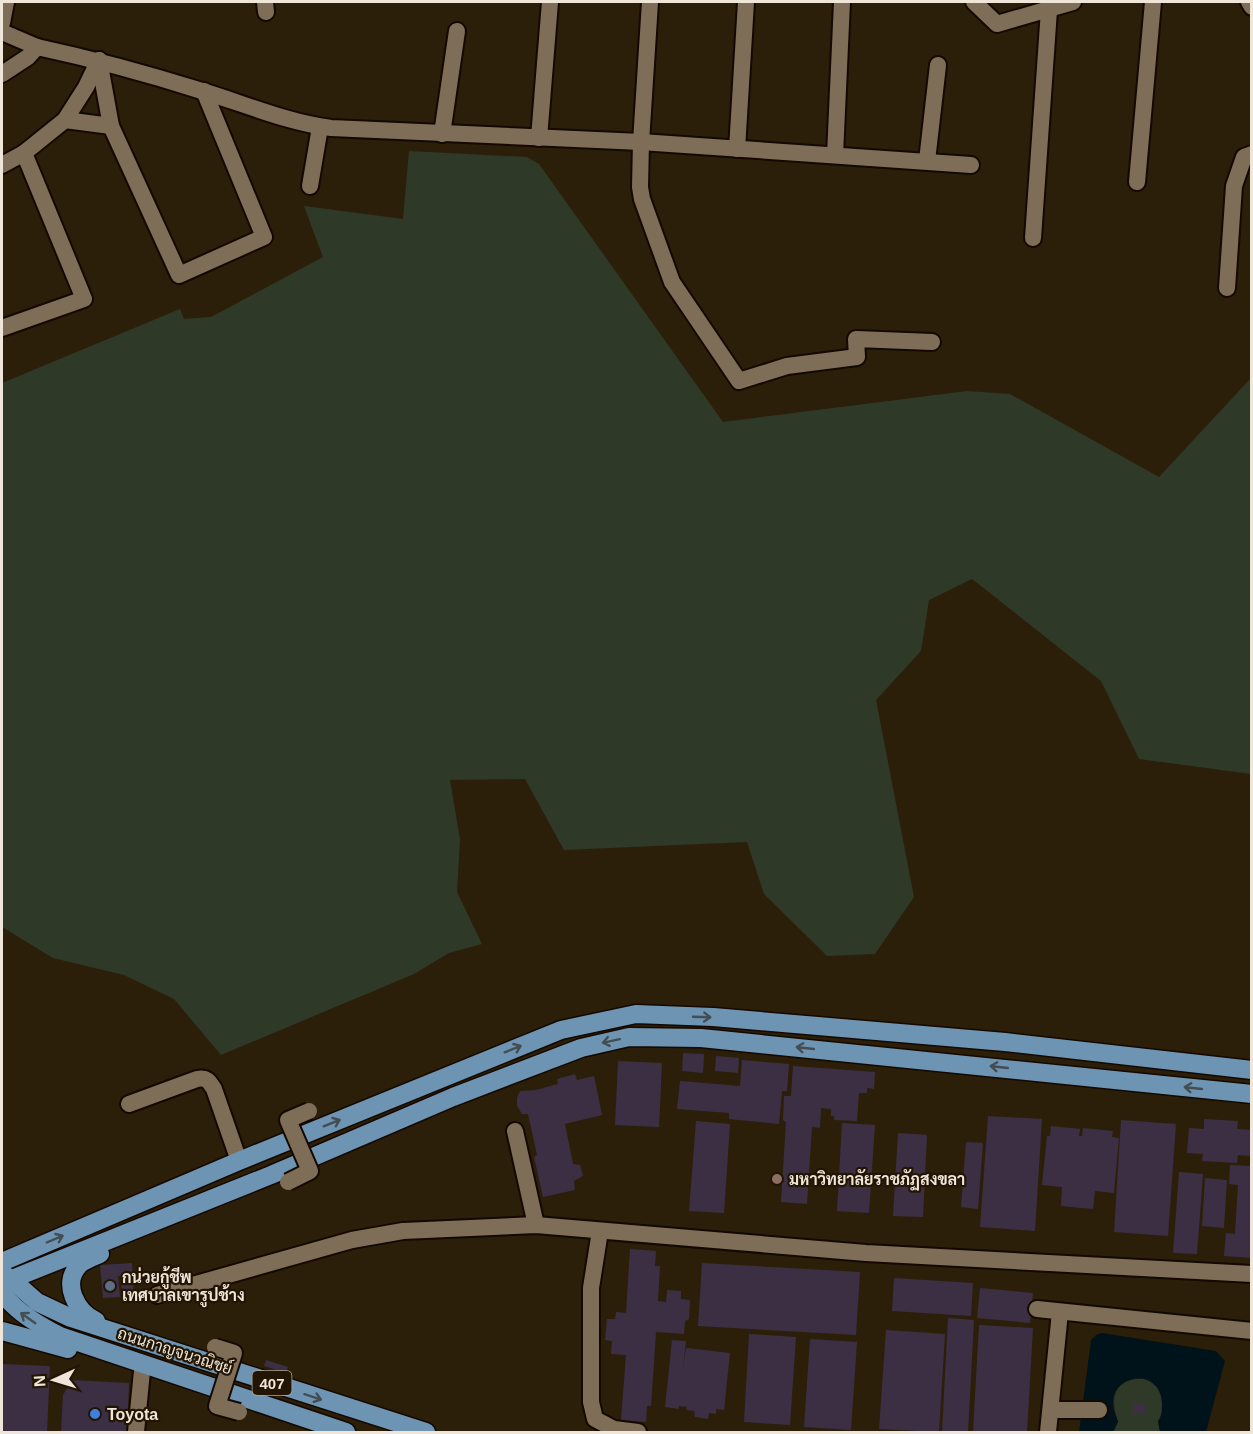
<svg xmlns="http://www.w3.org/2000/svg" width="1253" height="1434" font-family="Helvetica,Sarabun,sans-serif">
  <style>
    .green { fill: #2e3928 }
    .water { fill: #00131a }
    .building { fill: #3c2f43 }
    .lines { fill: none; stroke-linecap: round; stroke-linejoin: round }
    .minor-casing { stroke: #140800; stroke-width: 20 }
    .major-casing { stroke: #140800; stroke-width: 21 }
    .minor { stroke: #7e6e58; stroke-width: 16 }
    .major { stroke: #6d94b3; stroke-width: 18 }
    .minor-bridge-casing { stroke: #140800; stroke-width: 20; stroke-linecap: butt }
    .minor-bridge { stroke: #7e6e58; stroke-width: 16 }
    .oneway { stroke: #444e52 }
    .education-dot { fill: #8d6e63; stroke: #221503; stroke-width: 2 }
    .service-dot { fill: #5c6f8a; stroke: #221503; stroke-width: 2 }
    .shop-dot { fill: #3f7fe0; stroke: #221503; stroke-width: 2 }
    .labels { text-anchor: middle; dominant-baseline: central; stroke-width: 4.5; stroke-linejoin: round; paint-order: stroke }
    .shield { fill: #221503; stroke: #b2a799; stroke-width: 1.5 }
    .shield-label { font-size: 15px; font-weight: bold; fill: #efe6d9 }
    .poi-label { font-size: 16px; font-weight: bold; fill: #efe6d9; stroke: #221503; text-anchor: start }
    .street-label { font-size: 16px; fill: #efe6d9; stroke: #221503 }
  </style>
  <rect width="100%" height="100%" fill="#2c1f0a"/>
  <!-- green -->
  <g class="green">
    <path d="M 409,151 L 527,157 L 539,164 L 723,422 L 967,391 L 1010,394 L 1159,477 L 1251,378 L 1251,774 L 1139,759 L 1101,681 L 972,579 L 929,600 L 921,651 L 876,700 L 914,897 L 875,954 L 827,956 L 764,894 L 747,842 L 564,850 L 525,779 L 450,780 L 460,839 L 457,892 L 482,944 L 449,953 L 414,974 L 221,1055 L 174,999 L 124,975 L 53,958 L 2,927 L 2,383 L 180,309 L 184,319 L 211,317 L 323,257 L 304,206 L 403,219 Z"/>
    <path d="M 1136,1379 C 1139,1379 1142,1378 1146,1379 C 1162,1382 1168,1410 1158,1421 L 1160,1432 L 1113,1432 L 1118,1422 C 1112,1403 1110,1383 1136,1379 Z"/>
  </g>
  <!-- water -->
  <path class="water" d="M 1102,1333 L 1216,1351 L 1225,1361 L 1206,1432 L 1160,1432 L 1158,1421 C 1162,1416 1162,1410 1162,1404 C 1161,1367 1112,1373 1113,1404 C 1113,1410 1117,1417 1118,1422 L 1113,1432 L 1079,1432 L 1091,1340 L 1096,1335 Z"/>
  <!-- building -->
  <g class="building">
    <path d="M 683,1053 L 704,1054 L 703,1073 L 682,1071 Z"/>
    <path d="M 716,1056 L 739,1058 L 738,1073 L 715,1071 Z"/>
    <path d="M 742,1060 L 789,1064 L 787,1091 L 782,1091 L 779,1124 L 729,1119 L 729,1113 L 677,1109 L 680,1081 L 740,1086 Z"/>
    <path d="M 618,1061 L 662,1063 L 659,1127 L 615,1125 Z"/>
    <path d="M 793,1066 L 875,1072 L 874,1089 L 867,1088 L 867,1093 L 859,1093 L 857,1121 L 834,1120 L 834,1116 L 831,1116 L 831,1109 L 821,1108 L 820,1128 L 812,1127 L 807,1204 L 781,1202 L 786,1122 L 783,1120 L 784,1096 L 791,1096 Z"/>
    <path d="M 575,1074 L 577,1080 L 594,1076 L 602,1115 L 565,1124 L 573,1164 L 580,1165 L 583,1176 L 574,1181 L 575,1190 L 543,1197 L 534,1157 L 537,1155 L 528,1114 L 522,1114 L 517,1106 L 517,1098 L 520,1091 L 536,1090 L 558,1084 L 557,1079 Z"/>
    <path d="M 988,1116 L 1042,1119 L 1035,1231 L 980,1227 Z"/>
    <path d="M 1204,1119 L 1238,1121 L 1237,1129 L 1252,1130 L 1252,1156 L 1238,1155 L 1237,1163 L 1202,1161 L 1203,1154 L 1187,1153 L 1189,1128 L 1204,1129 Z"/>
    <path d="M 1121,1120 L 1176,1124 L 1168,1236 L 1114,1232 Z"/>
    <path d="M 696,1121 L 730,1124 L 724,1213 L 689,1211 Z"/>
    <path d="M 842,1123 L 875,1125 L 869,1213 L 837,1211 Z"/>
    <path d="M 1051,1126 L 1080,1129 L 1079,1136 L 1082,1136 L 1083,1128 L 1113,1131 L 1112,1137 L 1119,1138 L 1114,1193 L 1095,1191 L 1093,1209 L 1061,1206 L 1062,1187 L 1042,1185 L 1047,1136 L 1050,1136 Z"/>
    <path d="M 898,1133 L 927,1135 L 923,1217 L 893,1216 Z"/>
    <path d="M 966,1142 L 983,1143 L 978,1209 L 961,1207 Z"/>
    <path d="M 1230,1165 L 1252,1166 L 1252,1258 L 1224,1256 L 1226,1233 L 1235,1234 L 1238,1185 L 1229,1184 Z"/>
    <path d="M 1179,1172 L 1203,1174 L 1197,1254 L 1173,1253 Z"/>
    <path d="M 1205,1178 L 1227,1180 L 1224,1228 L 1202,1226 Z"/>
    <path d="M 630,1249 L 656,1251 L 655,1266 L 660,1266 L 658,1301 L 666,1302 L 667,1290 L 681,1291 L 681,1299 L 690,1300 L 689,1319 L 685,1321 L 684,1334 L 656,1332 L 651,1406 L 647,1406 L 646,1422 L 621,1420 L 626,1355 L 611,1354 L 612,1341 L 605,1340 L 607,1319 L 615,1319 L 616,1312 L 626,1313 Z"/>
    <path d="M 132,1263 L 133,1275 L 118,1276 L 120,1297 L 103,1298 L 100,1265 Z"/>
    <path d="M 702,1263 L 860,1272 L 856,1335 L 698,1326 Z"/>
    <path d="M 133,1277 L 134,1298 L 122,1298 L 121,1278 Z"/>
    <path d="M 894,1278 L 973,1283 L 971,1316 L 892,1311 Z"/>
    <path d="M 980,1288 L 1033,1293 L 1030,1323 L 977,1318 Z"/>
    <path d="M 948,1318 L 974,1320 L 968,1432 L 942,1432 Z"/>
    <path d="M 979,1325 L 1033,1328 L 1027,1432 L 973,1432 Z"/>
    <path d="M 886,1330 L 945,1334 L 939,1432 L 879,1429 Z"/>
    <path d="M 749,1334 L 796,1337 L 790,1425 L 744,1422 Z"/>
    <path d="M 810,1339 L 857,1342 L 851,1430 L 804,1427 Z"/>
    <path d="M 672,1340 L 686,1341 L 683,1368 L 686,1348 L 730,1353 L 724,1410 L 716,1409 L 716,1414 L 709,1413 L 708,1419 L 695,1417 L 694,1411 L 686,1410 L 687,1407 L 679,1406 L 679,1409 L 665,1407 Z"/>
    <path d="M 266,1360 L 288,1367 L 286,1373 L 264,1366 Z"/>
    <path d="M 2,1364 L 50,1366 L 47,1432 L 2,1432 Z"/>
    <path d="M 72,1380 L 129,1383 L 127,1432 L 61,1432 L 63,1395 Z"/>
    <rect x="1133" y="1403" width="12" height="10"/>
  </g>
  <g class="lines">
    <defs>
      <g id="minor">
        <path d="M 265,2 L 266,12"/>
        <path d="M 650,2 L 641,142 L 640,187 L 642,199 L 672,282 L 739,381 L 787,366 L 857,357 L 856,339 L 932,342"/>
        <path d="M 974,2 L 997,24 L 1073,2"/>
        <path d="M 1249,2 L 1252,7"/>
        <path d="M 2,23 L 6,2"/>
        <path d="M 2,32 L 37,47"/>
        <path d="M 99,60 L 111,126 L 179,275 L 264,237 L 204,91"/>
        <path d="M 2,74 L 28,57 L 37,47 C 93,59 148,74 202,91 C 245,104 286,122 331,128 L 641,142 L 971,165"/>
        <path d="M 65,120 L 111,126"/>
        <path d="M 442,134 L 457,31"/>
        <path d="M 539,138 L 550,2"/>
        <path d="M 737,149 L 746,2"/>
        <path d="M 835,155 L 842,2"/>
        <path d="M 927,161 L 938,65"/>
        <path d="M 2,165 L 24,153"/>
        <path d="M 1137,182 L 1153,2"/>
        <path d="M 310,186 L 320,127"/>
        <path d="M 1033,238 L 1049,10"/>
        <path d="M 1227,288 L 1234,186 L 1244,157 L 1252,154"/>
        <path d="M 2,328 L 84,299 L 24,153 L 65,120 L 86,87 L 99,60"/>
        <path d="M 129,1104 L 197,1079 C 207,1077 209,1081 214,1089 L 239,1161"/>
        <path d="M 515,1131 L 536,1225"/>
        <path d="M 600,1231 L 591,1288 L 591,1402 L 595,1419 L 614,1429 L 638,1432"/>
        <path d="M 157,1295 L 352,1240 L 403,1231 L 536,1225 L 866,1253 L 1252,1274"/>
        <path d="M 1037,1309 L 1252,1331"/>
        <path d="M 1051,1410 L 1099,1410"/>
        <path d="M 136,1432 L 142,1371"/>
        <path d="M 1048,1432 L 1060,1312"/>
      </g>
      <g id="major">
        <path d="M 2,1262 L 239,1161 L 561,1030 L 636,1014 L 713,1017 L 1005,1042 L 1252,1070"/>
        <path d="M 3,1274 L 11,1279 L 37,1302 L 71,1318 L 426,1432"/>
        <path d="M 2,1283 L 271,1175 L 453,1097 L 581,1048 L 629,1037 L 701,1038 L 1252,1094"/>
        <path d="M 2,1293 C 18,1313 37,1324 60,1336 L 346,1432"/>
        <path d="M 96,1321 C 77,1312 61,1284 79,1265 C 84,1260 93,1257 100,1254"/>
        <path d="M 2,1331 L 68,1349"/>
      </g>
    </defs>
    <!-- minor casing -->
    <use href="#minor" class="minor-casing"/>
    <!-- major casing -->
    <use href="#major" class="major-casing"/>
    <!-- minor -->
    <use href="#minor" class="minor"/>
    <!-- major -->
    <use href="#major" class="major"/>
    <defs>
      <g id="minor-bridge">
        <path d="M 288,1182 L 310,1171 L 288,1120 L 309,1111"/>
        <path d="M 215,1347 L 234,1353 L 217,1406 L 239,1412"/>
      </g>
    </defs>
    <!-- minor-bridge casing -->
    <use href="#minor-bridge" class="minor-bridge-casing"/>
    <!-- minor-bridge -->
    <use href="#minor-bridge" class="minor-bridge"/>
  </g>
  <!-- one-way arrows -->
  <defs><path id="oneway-shaft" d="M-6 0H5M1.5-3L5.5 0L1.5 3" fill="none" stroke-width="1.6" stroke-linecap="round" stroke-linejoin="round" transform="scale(1.5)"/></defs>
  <g class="oneway">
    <use href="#oneway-shaft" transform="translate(702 1017) rotate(2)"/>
    <use href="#oneway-shaft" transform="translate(611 1041) rotate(168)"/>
    <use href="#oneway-shaft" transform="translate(805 1048) rotate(-174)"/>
    <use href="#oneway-shaft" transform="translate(513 1049) rotate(-22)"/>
    <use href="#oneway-shaft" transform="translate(999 1067) rotate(-174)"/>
    <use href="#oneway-shaft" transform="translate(1193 1088) rotate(-174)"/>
    <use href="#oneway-shaft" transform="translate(332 1123) rotate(-22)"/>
    <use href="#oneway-shaft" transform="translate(55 1239) rotate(-23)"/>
    <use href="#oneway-shaft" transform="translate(28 1318) rotate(-145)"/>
    <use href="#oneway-shaft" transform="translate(313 1397) rotate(18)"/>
  </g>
  <!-- markers -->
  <circle class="education-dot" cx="777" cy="1179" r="6"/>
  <circle class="service-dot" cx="110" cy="1286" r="6"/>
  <circle class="shop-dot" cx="95" cy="1414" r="6"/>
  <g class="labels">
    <!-- shield labels -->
    <rect class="shield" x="252.5" y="1371" width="39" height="24" rx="4.5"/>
    <g class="shield-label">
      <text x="272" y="1383">407</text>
    </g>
    <!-- poi labels -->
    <g class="poi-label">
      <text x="789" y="1179">มหาวิทยาลัยราชภัฏสงขลา</text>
      <text x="122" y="1277">กน่วยกู้ชีพ<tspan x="122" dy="18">เทศบาลเขารูปช้าง</tspan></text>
      <text x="107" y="1414">Toyota</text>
    </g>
    <!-- street labels -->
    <g class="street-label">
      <text transform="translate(175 1351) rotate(18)">ถนนกาญจนวณิชย์</text>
    </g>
  </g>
  <!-- border -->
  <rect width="1253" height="1434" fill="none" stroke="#efe6d9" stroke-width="6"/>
  <!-- north arrow -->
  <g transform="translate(54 1380) rotate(266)" stroke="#221503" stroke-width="4.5" paint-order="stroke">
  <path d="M0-4.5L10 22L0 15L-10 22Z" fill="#efe6d9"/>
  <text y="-9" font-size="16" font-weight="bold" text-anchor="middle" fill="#efe6d9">N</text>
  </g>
</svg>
